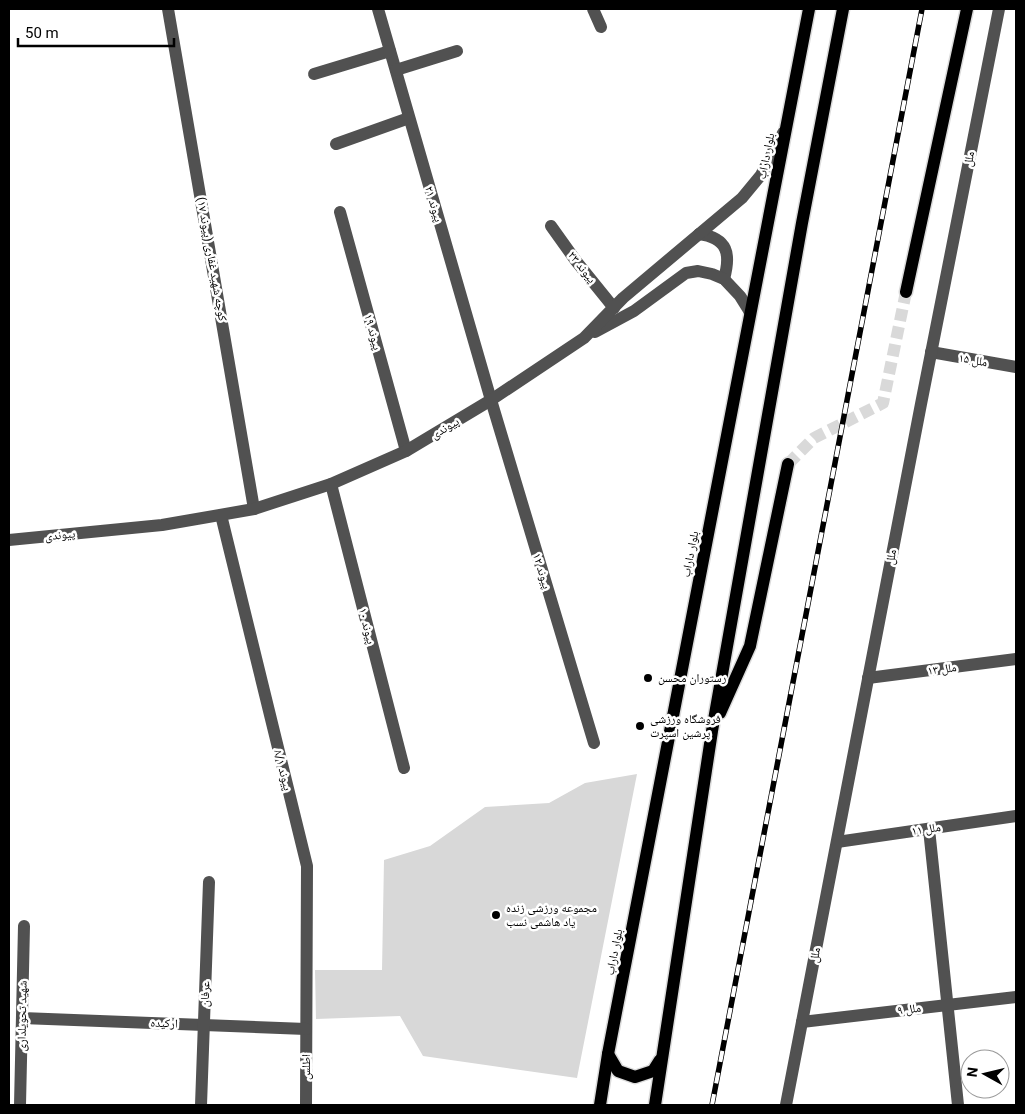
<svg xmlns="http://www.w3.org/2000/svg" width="1025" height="1114" font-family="Roboto,'Noto Naskh Arabic',sans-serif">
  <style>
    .green { fill: #d8d8d8 }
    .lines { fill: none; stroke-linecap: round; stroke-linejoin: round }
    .major-tunnel { stroke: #d9d9d9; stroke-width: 12; stroke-dasharray: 12 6; stroke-linecap: butt }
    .major-casing { stroke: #dbdbdb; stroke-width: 15 }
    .minor { stroke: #515151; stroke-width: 12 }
    .major { stroke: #000; stroke-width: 12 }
    .rail-casing { stroke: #000; stroke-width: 5.5 }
    .rail { stroke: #fff; stroke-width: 4; stroke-dasharray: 11; stroke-linecap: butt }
    .poi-dot { fill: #000; stroke: #fff; stroke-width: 2 }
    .labels { text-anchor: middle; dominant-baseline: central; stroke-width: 5; stroke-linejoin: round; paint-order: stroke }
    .street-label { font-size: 12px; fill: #000; stroke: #fff }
    .poi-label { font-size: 12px; fill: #000; stroke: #fff; text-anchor: start }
  </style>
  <rect width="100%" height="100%" fill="#fff"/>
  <!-- green -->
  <path class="green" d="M 637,774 L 577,1078 L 423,1056 L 400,1016 L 316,1019 L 315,970 L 382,970 L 384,860 L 430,846 L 485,807 L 549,803 L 585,783 Z"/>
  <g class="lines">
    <!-- major-tunnel -->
    <path class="major-tunnel" d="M 788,464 L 814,438 L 883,403 L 906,292"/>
    <defs>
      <g id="major">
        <path d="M 906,292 L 967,9"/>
        <path d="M 720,713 L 750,646 L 788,464"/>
        <path d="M 608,1054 L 618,1071 L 635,1077 L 653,1071 L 660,1060"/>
        <path d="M 600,1105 L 608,1054 L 809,9"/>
        <path d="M 655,1105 L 712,731 L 802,223 L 843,9"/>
      </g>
    </defs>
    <!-- major casing -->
    <use href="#major" class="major-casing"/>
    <!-- minor -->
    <g class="minor">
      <path d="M 168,9 L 254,509"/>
      <path d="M 378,9 L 491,400 L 594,743"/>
      <path d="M 593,9 L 601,27"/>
      <path d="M 396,70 L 457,51"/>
      <path d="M 314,74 L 390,51"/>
      <path d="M 336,144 L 409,118"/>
      <path d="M 340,212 L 406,451"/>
      <path d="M 551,226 L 576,261 L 614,308"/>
      <path d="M 699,234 C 728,238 731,254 724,279"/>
      <path d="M 595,332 L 634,311 L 686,273 L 698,271 L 712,274 L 724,279 L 740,296 L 750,312"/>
      <path d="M 931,352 L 1016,367"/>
      <path d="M 331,484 L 404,768"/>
      <path d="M 221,515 L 307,866 L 306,1105"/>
      <path d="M 9,540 L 162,525 L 254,509 L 331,484 L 406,451 L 491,400 L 584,338 L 623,298 L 742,198 L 761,175 L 783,133"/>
      <path d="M 868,678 L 1016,659"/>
      <path d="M 929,829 L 958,1105"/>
      <path d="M 837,842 L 1016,816"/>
      <path d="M 22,1018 L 306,1029"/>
      <path d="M 802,1022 L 1016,997"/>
      <path d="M 20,1105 L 24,926"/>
      <path d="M 201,1105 L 209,882"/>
      <path d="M 786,1105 L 921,404 L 999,9"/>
    </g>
    <!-- major -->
    <use href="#major" class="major"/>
    <defs>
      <path id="rail" d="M 712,1105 L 922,9"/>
    </defs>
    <!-- rail casing -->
    <use href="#rail" class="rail-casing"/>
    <!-- rail -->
    <use href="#rail" class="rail"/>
  </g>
  <!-- markers -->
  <g class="poi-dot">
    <circle cx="648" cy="678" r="5"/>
    <circle cx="640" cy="726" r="5"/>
    <circle cx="496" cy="915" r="5"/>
  </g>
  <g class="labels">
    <!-- street labels -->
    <g class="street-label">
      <text transform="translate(766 156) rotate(-79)">بلوار داراب</text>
      <text transform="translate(969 159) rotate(-79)">ملل</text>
      <text transform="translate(434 204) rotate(74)">پیوند ۲۱</text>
      <text transform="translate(212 259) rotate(80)">کوچه شهید غفاری (پیوند ۱۷)</text>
      <text transform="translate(582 267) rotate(52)">پیوند ۲۳</text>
      <text transform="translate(373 332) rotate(75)">پیوند ۱۹</text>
      <text transform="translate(973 360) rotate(10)">ملل ۱۵</text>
      <text transform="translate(445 428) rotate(-31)">پیوندی</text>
      <text transform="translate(60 535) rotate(-6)">پیوندی</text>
      <text transform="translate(690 554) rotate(-79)">بلوار داراب</text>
      <text transform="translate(891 557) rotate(-79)">ملل</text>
      <text transform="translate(542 571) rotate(73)">پیوند ۱۲</text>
      <text transform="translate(367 626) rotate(76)">پیوند ۱۰</text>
      <text transform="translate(942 669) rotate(-7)">ملل ۱۳</text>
      <text transform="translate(283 770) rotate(76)">پیوند ۸/۱</text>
      <text transform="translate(926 829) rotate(-8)">ملل ۱۱</text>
      <text transform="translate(614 952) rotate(-79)">بلوار داراب</text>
      <text transform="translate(815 955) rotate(-79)">ملل</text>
      <text transform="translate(205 994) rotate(-88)">عرفان</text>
      <text transform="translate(909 1009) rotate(-7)">ملل ۹</text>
      <text transform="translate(22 1016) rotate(-89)">شهید تحویلداری</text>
      <text transform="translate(164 1023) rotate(2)">ارکیده</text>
      <text transform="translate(306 1067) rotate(-90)">اطلس</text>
    </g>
    <!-- poi labels -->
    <g class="poi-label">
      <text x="658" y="678">رستوران محسن</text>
      <text x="650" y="719">فروشگاه ورزشی<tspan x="650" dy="14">پرشین اسپرت</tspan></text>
      <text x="506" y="908">مجموعه ورزشی زنده<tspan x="506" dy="14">یاد هاشمی نسب</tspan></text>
    </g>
  </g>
  <!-- border -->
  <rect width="1025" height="1114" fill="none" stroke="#000000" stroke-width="20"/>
  <!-- north arrow -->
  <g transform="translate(985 1074) rotate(278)"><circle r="24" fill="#ffffff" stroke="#999999"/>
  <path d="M0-4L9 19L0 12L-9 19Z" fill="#000000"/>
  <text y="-8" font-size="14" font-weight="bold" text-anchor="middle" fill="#000000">N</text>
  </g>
  <!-- scale -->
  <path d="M18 38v8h156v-8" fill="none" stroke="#000000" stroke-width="2.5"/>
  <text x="25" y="38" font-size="15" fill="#000000" stroke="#ffffff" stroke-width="4" paint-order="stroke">50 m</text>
</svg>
